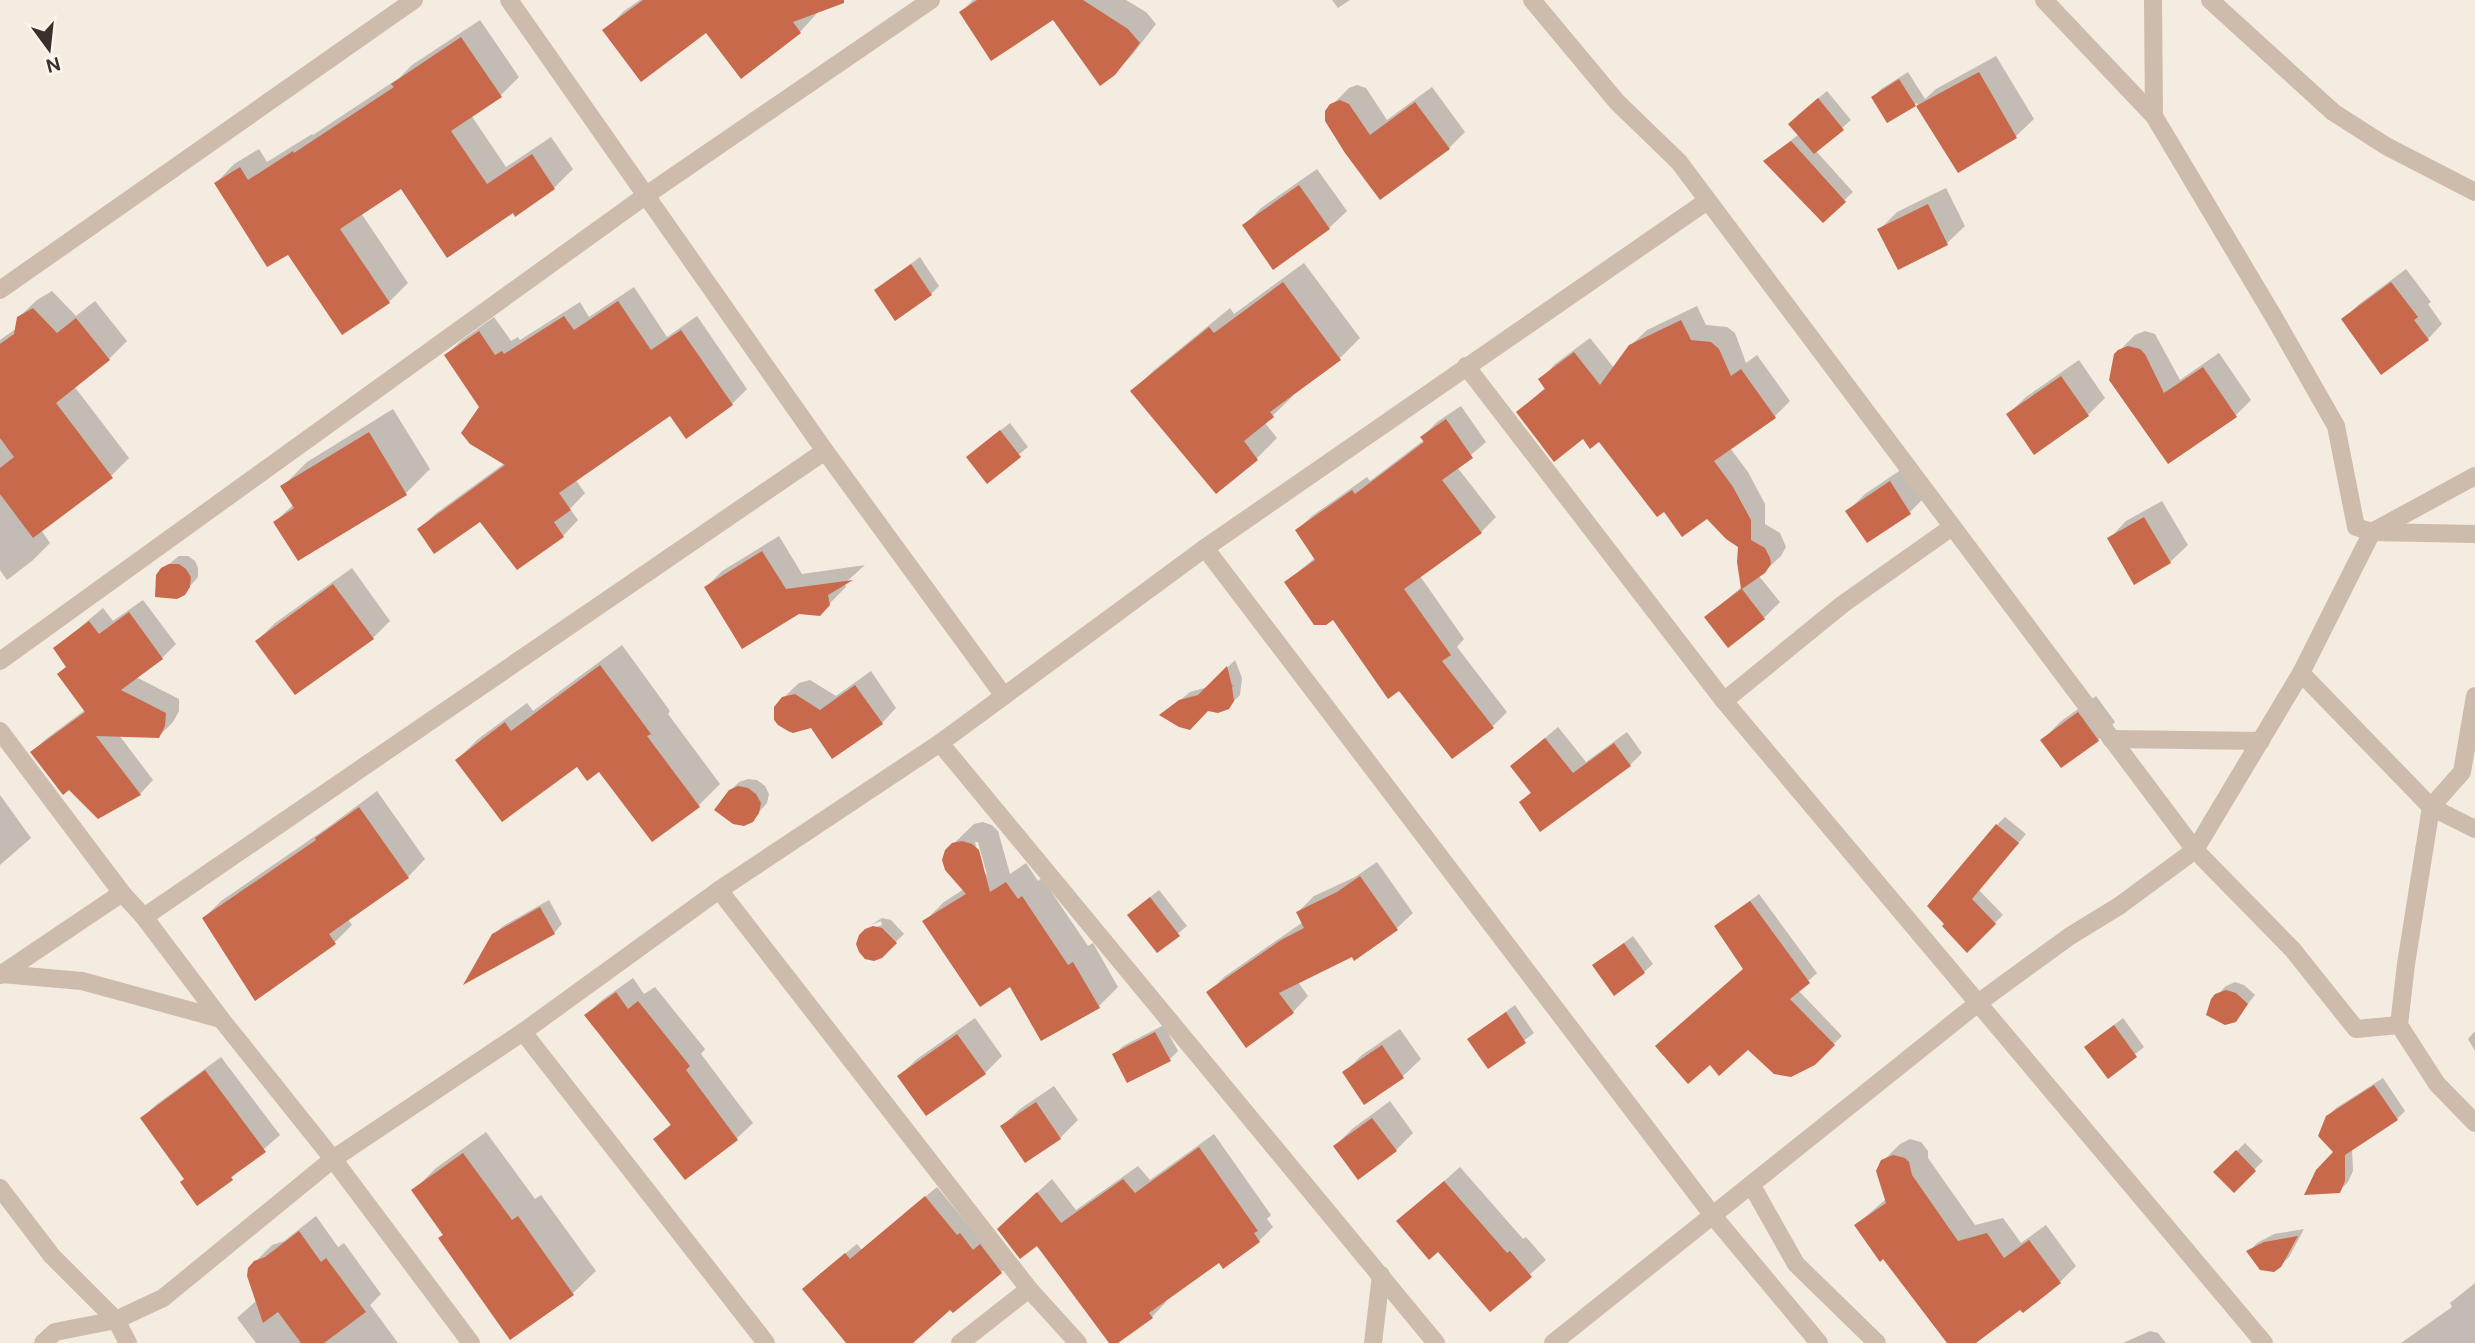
<svg xmlns="http://www.w3.org/2000/svg" width="2475" height="1343" font-family="'DM Sans',sans-serif">
  <style>
    .shadow { fill: #0003; fill-rule: evenodd }
    .building { fill: #c8694b }
    .lines { fill: none; stroke-linecap: round; stroke-linejoin: round }
    .minor { stroke: #cdbbac; stroke-width: 18 }
  </style>
  <rect width="100%" height="100%" fill="#f4ebe1"/>
  <!-- shadow -->
  <g class="shadow">
    <path d="M 640,0 L 829,0 L 800,32 L 605,30 L 624,11 Z"/>
    <path d="M 973,0 L 1126,0 L 1146,12 L 1156,24 L 1132,55 L 1114,74 L 1053,18 L 961,12 Z"/>
    <path d="M 1332,0 L 1350,0 L 1338,8 Z"/>
    <path d="M 480,20 L 519,77 L 500,96 L 471,115 L 506,167 L 551,137 L 573,169 L 554,188 L 516,214 L 513,210 L 401,187 L 361,213 L 408,283 L 389,302 L 289,252 L 216,183 L 234,164 L 259,149 L 267,162 L 312,134 L 313,135 L 399,78 L 412,65 Z"/>
    <path d="M 1996,56 L 2034,119 L 2016,136 L 1959,170 L 1917,103 L 1888,121 L 1873,97 L 1881,89 L 1908,72 L 1925,99 L 1936,89 Z"/>
    <path d="M 1357,85 L 1366,88 L 1387,120 L 1432,87 L 1465,132 L 1449,148 L 1381,198 L 1332,105 L 1349,88 Z"/>
    <path d="M 1827,91 L 1851,120 L 1816,151 L 1853,192 L 1823,221 L 1765,161 L 1799,134 L 1798,115 Z"/>
    <path d="M 1317,169 L 1347,211 L 1329,228 L 1244,226 L 1261,208 Z"/>
    <path d="M 1946,188 L 1965,226 L 1947,243 L 1879,230 L 1897,212 Z"/>
    <path d="M 920,257 L 939,286 L 931,294 L 876,290 Z"/>
    <path d="M 1304,263 L 1360,338 L 1340,358 L 1291,394 L 1293,396 L 1265,423 L 1277,438 L 1257,458 L 1216,491 L 1133,391 L 1153,371 L 1230,308 L 1234,314 Z"/>
    <path d="M 2406,269 L 2431,302 L 2428,304 L 2442,324 L 2428,339 L 2343,320 L 2358,305 Z"/>
    <path d="M 634,287 L 667,337 L 697,316 L 747,389 L 732,404 L 686,436 L 671,413 L 575,479 L 585,493 L 570,509 L 578,520 L 563,536 L 517,568 L 480,520 L 420,529 L 435,514 L 505,463 L 481,407 L 446,355 L 462,340 L 494,317 L 511,341 L 518,337 L 520,340 L 580,302 L 589,317 Z"/>
    <path d="M 52,291 L 76,316 L 95,301 L 127,341 L 109,359 L 74,386 L 129,458 L 111,476 L 41,530 L 50,543 L 32,561 L 7,580 L 0,570 L 0,340 L 17,328 L 18,318 L 37,300 Z"/>
    <path d="M 1697,306 L 1706,325 L 1727,327 L 1735,333 L 1746,363 L 1757,355 L 1790,401 L 1775,416 L 1730,448 L 1748,472 L 1765,504 L 1765,524 L 1780,533 L 1786,547 L 1781,556 L 1759,576 L 1780,602 L 1764,618 L 1728,645 L 1706,617 L 1743,586 L 1740,546 L 1707,517 L 1664,509 L 1600,440 L 1584,437 L 1518,412 L 1546,387 L 1540,380 L 1555,364 L 1590,338 L 1614,368 L 1630,346 L 1647,330 Z"/>
    <path d="M 2145,331 L 2155,334 L 2180,380 L 2219,353 L 2251,400 L 2236,415 L 2168,461 L 2119,351 L 2135,335 Z"/>
    <path d="M 2079,360 L 2105,398 L 2088,415 L 2008,414 L 2026,397 Z"/>
    <path d="M 1461,406 L 1486,442 L 1457,467 L 1496,517 L 1481,532 L 1420,576 L 1464,639 L 1457,647 L 1507,712 L 1493,726 L 1400,689 L 1333,618 L 1286,582 L 1316,557 L 1297,530 L 1312,516 L 1367,477 L 1370,481 L 1424,440 L 1422,437 L 1437,422 Z"/>
    <path d="M 393,409 L 430,469 L 406,493 L 275,522 L 294,504 L 283,486 L 307,462 Z"/>
    <path d="M 1010,423 L 1028,447 L 987,481 L 976,449 Z"/>
    <path d="M 1908,465 L 1927,495 L 1910,512 L 1868,540 L 1848,511 L 1865,494 Z"/>
    <path d="M 2162,501 L 2188,545 L 2170,562 L 2109,539 L 2126,521 Z"/>
    <path d="M 779,536 L 802,574 L 865,565 L 845,583 L 846,587 L 819,614 L 706,587 L 722,571 Z"/>
    <path d="M 179,556 L 188,556 L 195,561 L 198,568 L 198,577 L 184,593 L 163,569 Z"/>
    <path d="M 352,568 L 390,621 L 373,638 L 257,641 L 275,623 Z"/>
    <path d="M 143,600 L 176,644 L 162,658 L 136,677 L 179,699 L 179,711 L 173,722 L 159,736 L 119,735 L 153,780 L 140,794 L 32,752 L 46,739 L 85,710 L 67,666 L 55,648 L 103,608 L 113,621 Z"/>
    <path d="M 622,645 L 670,711 L 668,714 L 720,784 L 699,805 L 652,840 L 600,770 L 577,764 L 457,760 L 478,739 L 527,703 L 533,711 Z"/>
    <path d="M 1235,660 L 1242,678 L 1240,695 L 1231,704 L 1208,710 L 1162,715 L 1190,692 L 1208,687 Z"/>
    <path d="M 871,671 L 896,708 L 882,723 L 811,726 L 779,702 L 799,683 L 810,680 L 836,696 Z"/>
    <path d="M 2096,696 L 2115,722 L 2098,740 L 2043,740 L 2060,722 Z"/>
    <path d="M 1558,727 L 1586,762 L 1627,732 L 1642,753 L 1630,765 L 1521,802 L 1532,791 L 1512,766 Z"/>
    <path d="M 748,779 L 757,780 L 765,786 L 769,794 L 767,803 L 752,820 L 730,791 L 739,782 Z"/>
    <path d="M 377,791 L 425,859 L 408,877 L 348,919 L 352,925 L 335,942 L 255,999 L 204,918 L 221,901 L 327,828 Z"/>
    <path d="M 0,795 L 31,838 L 0,865 Z"/>
    <path d="M 2005,817 L 2026,834 L 1979,890 L 2003,915 L 1967,950 L 1944,926 L 1997,825 Z"/>
    <path d="M 983,822 L 992,825 L 998,831 L 1010,874 L 1026,863 L 1038,881 L 1042,878 L 1088,946 L 1093,943 L 1118,987 L 1098,1007 L 1011,985 L 924,922 L 944,902 L 964,889 L 946,851 L 974,824 ZM 975,842 L 978,842 L 987,875 L 982,870 Z"/>
    <path d="M 1377,862 L 1413,913 L 1397,928 L 1355,958 L 1352,955 L 1298,982 L 1308,996 L 1293,1012 L 1208,993 L 1224,977 L 1303,922 L 1298,912 L 1314,896 L 1355,877 Z"/>
    <path d="M 1159,890 L 1187,926 L 1157,951 L 1138,907 Z"/>
    <path d="M 1759,894 L 1817,973 L 1798,990 L 1842,1036 L 1814,1063 L 1748,1048 L 1710,1063 L 1745,969 L 1716,926 Z"/>
    <path d="M 549,900 L 562,924 L 554,933 L 493,935 L 503,926 Z"/>
    <path d="M 882,918 L 891,920 L 904,934 L 881,956 L 866,930 L 882,925 L 881,921 L 871,925 Z"/>
    <path d="M 1633,936 L 1653,964 L 1644,972 L 1595,965 Z"/>
    <path d="M 633,978 L 644,994 L 655,987 L 705,1049 L 701,1054 L 753,1123 L 737,1138 L 685,1178 L 655,1139 L 672,1123 L 586,1015 L 602,1000 Z"/>
    <path d="M 2235,982 L 2244,985 L 2255,995 L 2235,1020 L 2213,999 L 2226,986 Z"/>
    <path d="M 1515,1005 L 1534,1033 L 1488,1067 L 1469,1039 Z"/>
    <path d="M 975,1018 L 1002,1056 L 985,1073 L 899,1076 L 917,1059 Z"/>
    <path d="M 2123,1018 L 2144,1047 L 2108,1076 L 2086,1047 Z"/>
    <path d="M 1164,1025 L 1178,1051 L 1170,1059 L 1115,1054 L 1123,1046 Z"/>
    <path d="M 1400,1029 L 1421,1059 L 1403,1076 L 1365,1102 L 1344,1073 L 1362,1055 Z"/>
    <path d="M 2475,1031 L 2475,1051 L 2468,1039 Z"/>
    <path d="M 221,1057 L 280,1135 L 231,1178 L 186,1178 L 142,1118 L 157,1104 Z"/>
    <path d="M 2383,1078 L 2405,1111 L 2397,1119 L 2352,1148 L 2353,1171 L 2348,1182 L 2339,1191 L 2336,1152 L 2327,1117 L 2336,1108 Z"/>
    <path d="M 1054,1086 L 1078,1120 L 1060,1138 L 1002,1127 L 1020,1109 Z"/>
    <path d="M 1390,1101 L 1413,1133 L 1396,1150 L 1335,1146 L 1352,1129 Z"/>
    <path d="M 486,1132 L 535,1199 L 541,1195 L 596,1271 L 573,1293 L 511,1337 L 414,1190 L 436,1168 Z"/>
    <path d="M 1214,1134 L 1271,1215 L 1267,1219 L 1273,1227 L 1259,1241 L 1219,1261 L 1164,1300 L 1166,1302 L 1152,1317 L 1115,1343 L 1111,1343 L 1013,1215 L 1052,1179 L 1076,1210 L 1138,1166 L 1150,1180 Z"/>
    <path d="M 1910,1139 L 1921,1142 L 1928,1151 L 1928,1158 L 1975,1225 L 2003,1218 L 2021,1243 L 2046,1225 L 2076,1266 L 2060,1282 L 2021,1307 L 1973,1343 L 1950,1343 L 1884,1257 L 1856,1225 L 1886,1199 L 1878,1176 L 1877,1171 L 1883,1161 L 1900,1144 Z"/>
    <path d="M 2245,1143 L 2263,1161 L 2234,1190 L 2216,1172 Z"/>
    <path d="M 1460,1167 L 1523,1239 L 1526,1237 L 1546,1260 L 1490,1310 L 1438,1249 L 1399,1221 Z"/>
    <path d="M 937,1187 L 969,1226 L 1012,1261 L 1001,1272 L 951,1307 L 910,1343 L 848,1343 L 815,1278 L 857,1244 L 862,1250 Z"/>
    <path d="M 316,1216 L 338,1247 L 344,1243 L 381,1294 L 370,1305 L 398,1343 L 256,1343 L 237,1318 L 257,1300 L 255,1262 L 272,1245 L 284,1241 Z"/>
    <path d="M 2304,1229 L 2289,1257 L 2280,1266 L 2249,1252 L 2257,1243 L 2274,1234 Z"/>
    <path d="M 2475,1283 L 2475,1343 L 2401,1343 L 2452,1307 L 2450,1303 Z"/>
    <path d="M 2150,1331 L 2158,1333 L 2166,1343 L 2123,1343 Z"/>
  </g>
  <!-- building -->
  <g class="building">
    <path d="M 643,0 L 844,0 L 844,3 L 793,22 L 801,33 L 741,79 L 706,33 L 641,82 L 602,30 Z"/>
    <path d="M 977,0 L 1083,0 L 1128,29 L 1140,43 L 1115,75 L 1100,86 L 1053,20 L 991,61 L 959,12 Z"/>
    <path d="M 461,37 L 502,97 L 451,131 L 487,184 L 532,154 L 555,189 L 515,217 L 513,213 L 447,258 L 401,189 L 340,229 L 390,303 L 342,335 L 288,255 L 267,267 L 214,183 L 240,167 L 248,180 L 293,151 L 294,153 L 394,87 L 391,84 Z"/>
    <path d="M 1979,72 L 2017,138 L 1958,173 L 1916,106 Z"/>
    <path d="M 1899,79 L 1916,106 L 1887,123 L 1871,97 Z"/>
    <path d="M 1818,98 L 1844,130 L 1814,154 L 1788,124 Z"/>
    <path d="M 1340,100 L 1349,104 L 1370,135 L 1415,102 L 1450,149 L 1380,200 L 1345,153 L 1325,121 L 1325,111 L 1330,104 Z"/>
    <path d="M 1791,141 L 1846,202 L 1823,223 L 1763,161 Z"/>
    <path d="M 1299,185 L 1330,229 L 1273,270 L 1242,225 Z"/>
    <path d="M 1928,204 L 1948,245 L 1898,270 L 1877,229 Z"/>
    <path d="M 911,264 L 932,295 L 895,321 L 874,290 Z"/>
    <path d="M 1283,282 L 1341,360 L 1270,412 L 1274,417 L 1244,441 L 1258,460 L 1216,494 L 1130,391 L 1209,327 L 1214,333 Z"/>
    <path d="M 2391,282 L 2418,317 L 2414,320 L 2429,340 L 2381,375 L 2341,319 Z"/>
    <path d="M 618,301 L 651,350 L 681,330 L 733,405 L 686,439 L 670,416 L 559,493 L 571,510 L 554,522 L 564,537 L 517,570 L 480,522 L 434,554 L 417,529 L 505,465 L 470,444 L 461,433 L 479,407 L 444,355 L 479,331 L 495,355 L 502,351 L 504,354 L 564,316 L 574,330 Z"/>
    <path d="M 33,308 L 57,333 L 76,318 L 110,360 L 56,403 L 113,478 L 33,538 L 0,494 L 0,468 L 14,457 L 0,438 L 0,344 L 14,334 L 17,317 Z"/>
    <path d="M 1681,320 L 1691,340 L 1711,342 L 1719,349 L 1731,376 L 1741,369 L 1776,418 L 1714,461 L 1733,487 L 1751,520 L 1751,540 L 1765,548 L 1770,558 L 1771,564 L 1765,573 L 1742,589 L 1765,619 L 1728,648 L 1704,617 L 1741,589 L 1737,562 L 1738,547 L 1726,539 L 1707,519 L 1682,537 L 1664,512 L 1657,517 L 1599,442 L 1590,449 L 1583,439 L 1554,462 L 1516,412 L 1545,389 L 1538,379 L 1574,352 L 1600,385 L 1629,345 Z"/>
    <path d="M 2128,346 L 2140,349 L 2145,354 L 2164,393 L 2203,367 L 2237,417 L 2168,464 L 2109,380 L 2114,354 L 2118,350 Z"/>
    <path d="M 2061,376 L 2089,416 L 2034,455 L 2006,414 Z"/>
    <path d="M 1446,419 L 1473,458 L 1442,480 L 1482,533 L 1404,589 L 1451,655 L 1442,661 L 1494,728 L 1452,759 L 1399,691 L 1388,699 L 1333,620 L 1326,625 L 1314,625 L 1284,582 L 1315,560 L 1295,530 L 1352,490 L 1355,494 L 1424,442 L 1420,437 Z"/>
    <path d="M 1000,430 L 1021,457 L 987,484 L 966,457 Z"/>
    <path d="M 369,432 L 407,495 L 298,561 L 273,522 L 294,508 L 280,486 Z"/>
    <path d="M 1890,481 L 1911,514 L 1867,543 L 1845,511 Z"/>
    <path d="M 2144,517 L 2171,563 L 2134,585 L 2107,538 Z"/>
    <path d="M 762,551 L 786,589 L 853,580 L 828,595 L 830,605 L 820,616 L 799,614 L 742,649 L 704,587 Z"/>
    <path d="M 169,564 L 179,564 L 186,569 L 191,577 L 190,587 L 185,595 L 177,599 L 155,597 L 156,575 L 161,568 Z"/>
    <path d="M 333,584 L 374,639 L 295,695 L 255,641 Z"/>
    <path d="M 129,612 L 163,659 L 121,690 L 166,713 L 165,726 L 159,738 L 96,736 L 141,795 L 98,819 L 69,790 L 63,795 L 30,752 L 85,712 L 57,674 L 66,667 L 53,648 L 89,621 L 99,634 Z"/>
    <path d="M 600,665 L 651,734 L 647,736 L 700,807 L 652,842 L 599,772 L 587,781 L 577,767 L 502,822 L 455,760 L 505,722 L 511,731 Z"/>
    <path d="M 1227,666 L 1232,686 L 1234,685 L 1232,687 L 1234,701 L 1229,709 L 1218,713 L 1208,711 L 1190,730 L 1179,727 L 1159,715 L 1179,700 L 1198,695 Z"/>
    <path d="M 855,685 L 883,724 L 832,759 L 811,728 L 793,733 L 788,731 L 778,725 L 774,720 L 774,707 L 782,697 L 795,694 L 820,710 Z"/>
    <path d="M 2078,712 L 2099,741 L 2061,768 L 2040,740 Z"/>
    <path d="M 1545,738 L 1573,773 L 1614,743 L 1631,766 L 1540,832 L 1519,802 L 1531,793 L 1510,766 Z"/>
    <path d="M 738,786 L 748,788 L 756,794 L 761,803 L 759,813 L 753,822 L 744,826 L 733,824 L 714,810 L 729,790 Z"/>
    <path d="M 359,807 L 409,878 L 329,934 L 336,944 L 255,1001 L 202,918 L 316,840 L 315,838 Z"/>
    <path d="M 1996,824 L 2019,843 L 1972,899 L 1996,924 L 1967,953 L 1942,926 L 1944,924 L 1927,906 Z"/>
    <path d="M 962,841 L 972,844 L 979,850 L 990,892 L 1006,882 L 1018,899 L 1022,896 L 1068,965 L 1073,962 L 1100,1008 L 1041,1041 L 1010,987 L 980,1007 L 922,921 L 966,894 L 945,870 L 942,860 L 945,850 L 952,843 Z"/>
    <path d="M 1360,876 L 1398,930 L 1354,961 L 1352,957 L 1279,993 L 1294,1013 L 1246,1048 L 1206,992 L 1281,940 L 1304,928 L 1296,912 L 1337,892 Z"/>
    <path d="M 1150,897 L 1180,936 L 1157,953 L 1127,915 Z"/>
    <path d="M 1750,901 L 1810,983 L 1790,999 L 1835,1045 L 1815,1065 L 1791,1077 L 1774,1074 L 1748,1050 L 1719,1076 L 1710,1065 L 1688,1084 L 1655,1046 L 1743,969 L 1714,926 Z"/>
    <path d="M 540,907 L 555,934 L 463,985 L 492,934 Z"/>
    <path d="M 873,926 L 882,928 L 897,943 L 882,958 L 874,961 L 865,959 L 859,952 L 856,944 L 859,935 L 865,929 Z"/>
    <path d="M 1624,943 L 1645,973 L 1614,996 L 1592,965 Z"/>
    <path d="M 2226,990 L 2236,993 L 2248,1004 L 2236,1022 L 2225,1025 L 2206,1015 L 2211,999 L 2215,994 Z"/>
    <path d="M 616,992 L 628,1009 L 638,1001 L 690,1066 L 686,1070 L 738,1140 L 685,1180 L 653,1139 L 671,1125 L 584,1015 Z"/>
    <path d="M 1506,1012 L 1526,1043 L 1488,1069 L 1467,1039 Z"/>
    <path d="M 2114,1025 L 2137,1057 L 2108,1079 L 2084,1047 Z"/>
    <path d="M 1155,1032 L 1171,1061 L 1127,1083 L 1112,1054 Z"/>
    <path d="M 957,1034 L 986,1074 L 926,1116 L 897,1076 Z"/>
    <path d="M 1382,1045 L 1404,1078 L 1364,1105 L 1342,1072 Z"/>
    <path d="M 205,1070 L 266,1152 L 231,1177 L 233,1180 L 197,1206 L 180,1182 L 184,1179 L 140,1118 Z"/>
    <path d="M 2374,1085 L 2398,1120 L 2345,1155 L 2345,1181 L 2340,1193 L 2304,1195 L 2316,1170 L 2333,1152 L 2318,1136 L 2326,1116 Z"/>
    <path d="M 1036,1102 L 1061,1139 L 1025,1163 L 1000,1126 Z"/>
    <path d="M 1372,1118 L 1397,1151 L 1358,1180 L 1333,1146 Z"/>
    <path d="M 1199,1147 L 1258,1231 L 1254,1233 L 1260,1242 L 1223,1269 L 1219,1263 L 1149,1313 L 1153,1318 L 1118,1343 L 1109,1343 L 1037,1246 L 1020,1259 L 997,1229 L 1037,1192 L 1061,1223 L 1123,1179 L 1135,1193 Z"/>
    <path d="M 2236,1150 L 2256,1171 L 2234,1193 L 2213,1172 Z"/>
    <path d="M 463,1153 L 512,1220 L 518,1216 L 574,1295 L 510,1340 L 438,1238 L 443,1235 L 411,1190 Z"/>
    <path d="M 1893,1155 L 1905,1158 L 1909,1162 L 1912,1175 L 1958,1241 L 1987,1233 L 2004,1258 L 2029,1240 L 2061,1283 L 2023,1313 L 2020,1310 L 1976,1343 L 1947,1343 L 1883,1259 L 1880,1262 L 1854,1225 L 1886,1203 L 1876,1171 L 1881,1160 Z"/>
    <path d="M 1444,1181 L 1507,1253 L 1510,1251 L 1532,1277 L 1490,1312 L 1438,1252 L 1429,1260 L 1396,1221 Z"/>
    <path d="M 925,1196 L 957,1235 L 960,1233 L 973,1250 L 980,1244 L 1002,1273 L 953,1313 L 950,1310 L 913,1343 L 846,1343 L 802,1289 L 845,1253 L 850,1259 Z"/>
    <path d="M 299,1231 L 321,1262 L 326,1258 L 366,1312 L 324,1343 L 301,1343 L 278,1312 L 263,1323 L 247,1276 L 248,1268 L 254,1261 L 265,1257 Z"/>
    <path d="M 2298,1236 L 2281,1267 L 2274,1272 L 2260,1270 L 2246,1251 L 2264,1242 Z"/>
  </g>
  <g class="lines">
    <!-- minor -->
    <g class="minor">
      <path d="M 509,0 L 825,451 L 1004,696"/>
      <path d="M 1532,0 L 1617,102 L 1679,162 L 2195,850 L 2293,950 L 2356,1029 L 2399,1025"/>
      <path d="M 2044,0 L 2154,116 L 2275,319 L 2336,426 L 2356,527 L 2372,532 L 2475,534"/>
      <path d="M 2153,0 L 2154,116"/>
      <path d="M 2210,0 L 2333,112 L 2386,146 L 2475,192"/>
      <path d="M 0,290 L 414,0"/>
      <path d="M 1466,366 L 1724,701 L 2264,1343"/>
      <path d="M 1205,548 L 1714,1217 L 1819,1343"/>
      <path d="M 0,661 L 645,196 L 931,0"/>
      <path d="M 2301,673 L 2431,807 L 2475,829"/>
      <path d="M 2475,696 L 2462,772 L 2431,807 L 2406,964 L 2399,1025 L 2437,1084 L 2475,1123"/>
      <path d="M 1724,701 L 1843,604 L 1952,527"/>
      <path d="M 0,731 L 122,893 L 144,917 L 221,1019 L 333,1159 L 471,1343"/>
      <path d="M 2111,739 L 2261,741"/>
      <path d="M 940,743 L 1436,1343"/>
      <path d="M 719,890 L 1029,1289 L 1078,1343"/>
      <path d="M 144,917 L 825,451"/>
      <path d="M 2,974 L 82,981 L 221,1019"/>
      <path d="M 0,975 L 122,893"/>
      <path d="M 523,1032 L 766,1343"/>
      <path d="M 1752,1186 L 1796,1264 L 1877,1343"/>
      <path d="M 0,1188 L 52,1256 L 116,1320 L 128,1343"/>
      <path d="M 43,1343 L 55,1332 L 116,1320 L 163,1298 L 333,1159 L 523,1032 L 719,890 L 940,743 L 1205,548 L 1707,201"/>
      <path d="M 960,1343 L 1029,1289"/>
      <path d="M 1373,1343 L 1381,1275"/>
      <path d="M 1553,1343 L 1978,1003 L 2070,936 L 2119,906 L 2195,850 L 2301,673 L 2372,532 L 2475,476"/>
    </g>
  </g>
  <!-- north arrow -->
  <g transform="translate(49 49) rotate(165)" stroke="#fbf5ee" stroke-width="5" paint-order="stroke">
  <path d="M0-5L12 26L0 18L-12 26Z" fill="#3b302b"/>
  <text y="-10" font-size="19" font-weight="bold" text-anchor="middle" fill="#3b302b">N</text>
  </g>
</svg>
